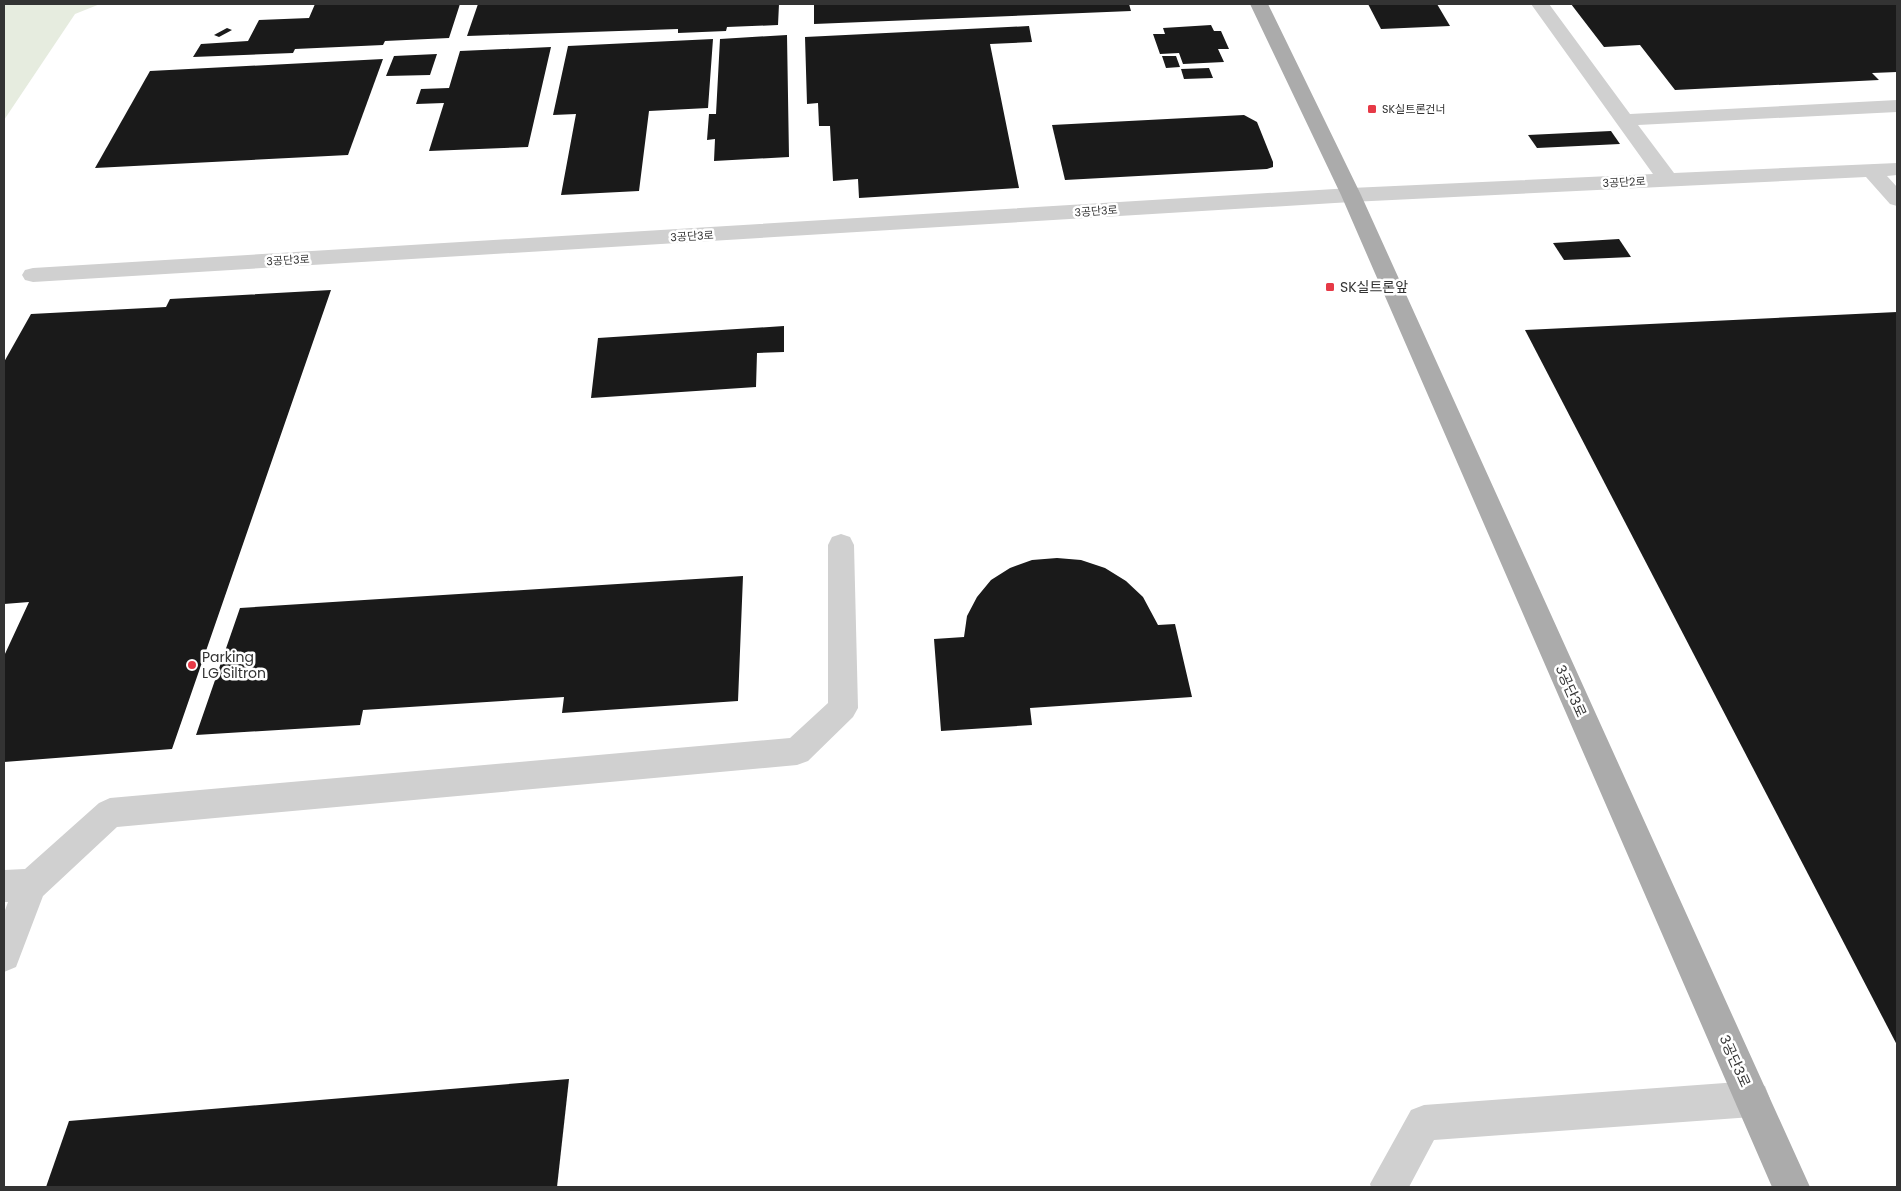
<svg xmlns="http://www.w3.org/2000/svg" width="1901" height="1191" font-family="Poppins,'Noto Sans KR',sans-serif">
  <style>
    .green { fill: #e6ecdf }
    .building { fill: #1a1a1a }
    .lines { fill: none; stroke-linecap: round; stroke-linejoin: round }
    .minor { fill: #d0d0d0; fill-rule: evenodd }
    .major { fill: #ababab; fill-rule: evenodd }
    .poi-dot { fill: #e63946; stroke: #fff; stroke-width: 2 }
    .labels { text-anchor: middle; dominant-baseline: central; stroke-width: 5; stroke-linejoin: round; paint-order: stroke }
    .far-poi-label { font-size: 11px; fill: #333; stroke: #fff; text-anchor: start }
    .far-street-label { font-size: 11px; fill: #333; stroke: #fff }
    .poi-label { font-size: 14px; fill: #333; stroke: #fff; text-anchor: start }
    .street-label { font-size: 14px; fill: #333; stroke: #fff }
  </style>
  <rect width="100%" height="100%" fill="#fff"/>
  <!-- green -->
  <path class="green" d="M 4,4 L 100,4 L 75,14 L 4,120 Z"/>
  <!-- building -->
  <g class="building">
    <path d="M 315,4 L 460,4 L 449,38 L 385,41 L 383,45 L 295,49 L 293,53 L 193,57 L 201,44 L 248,41 L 259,20 L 309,18 Z"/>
    <path d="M 478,4 L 779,4 L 778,25 L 727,27 L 726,31 L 678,33 L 678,29 L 467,36 Z"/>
    <path d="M 814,4 L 1129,4 L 1131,11 L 814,24 Z"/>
    <path d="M 1368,4 L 1437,4 L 1450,26 L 1381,29 Z"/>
    <path d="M 1571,4 L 1897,4 L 1897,72 L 1872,73 L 1879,80 L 1675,90 L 1640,45 L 1604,47 Z"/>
    <path d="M 1211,25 L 1214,31 L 1221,31 L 1229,49 L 1218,49 L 1224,62 L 1183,64 L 1179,53 L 1160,54 L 1153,34 L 1165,34 L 1163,28 Z"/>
    <path d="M 1029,26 L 1032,42 L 990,44 L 1019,188 L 859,198 L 858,179 L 833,181 L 830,126 L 819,126 L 818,103 L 807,104 L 805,37 Z"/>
    <path d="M 227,28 L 232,30 L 219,37 L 214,35 Z"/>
    <path d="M 787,35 L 789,157 L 714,161 L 715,139 L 707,140 L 709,114 L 716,114 L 720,39 Z"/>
    <path d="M 713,39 L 708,108 L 649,111 L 639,191 L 561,195 L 576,114 L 553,115 L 568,46 Z"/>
    <path d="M 551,47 L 528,147 L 429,151 L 444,103 L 416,104 L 421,89 L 449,88 L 460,51 Z"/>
    <path d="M 437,54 L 430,75 L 386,76 L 394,56 Z"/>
    <path d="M 1162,56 L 1176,56 L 1180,67 L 1166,68 Z"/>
    <path d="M 383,59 L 348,155 L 95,168 L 150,71 Z"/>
    <path d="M 1209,68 L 1213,78 L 1184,79 L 1181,69 Z"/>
    <path d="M 1244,115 L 1257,122 L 1273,162 L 1273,167 L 1267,169 L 1065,180 L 1052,125 Z"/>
    <path d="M 1611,131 L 1620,144 L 1537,148 L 1528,135 Z"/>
    <path d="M 1619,239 L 1631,257 L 1564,260 L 1553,243 Z"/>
    <path d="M 331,290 L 172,749 L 4,762 L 4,656 L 29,602 L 4,604 L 4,362 L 31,314 L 166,307 L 170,299 Z"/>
    <path d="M 1897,312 L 1897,1045 L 1525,330 Z"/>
    <path d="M 784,326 L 784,352 L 757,353 L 756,387 L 591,398 L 598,338 Z"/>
    <path d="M 1057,558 L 1081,560 L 1105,568 L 1126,581 L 1143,597 L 1158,625 L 1175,624 L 1192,697 L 1030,708 L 1032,725 L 941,731 L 934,639 L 964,637 L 967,616 L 977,597 L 991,580 L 1010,568 L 1032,560 Z"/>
    <path d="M 743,576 L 738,701 L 562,713 L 564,697 L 363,710 L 360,725 L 196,735 L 240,608 Z"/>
    <path d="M 569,1079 L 557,1187 L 46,1187 L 69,1121 Z"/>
  </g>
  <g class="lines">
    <!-- minor -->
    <g class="minor">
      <path d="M 1531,4 L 1549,4 L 1630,114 L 1897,100 L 1897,112 L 1638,125 L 1674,173 L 1897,163 L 1897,175 L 1887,176 L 1897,187 L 1897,206 L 1890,204 L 1866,177 L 1351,202 L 33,282 L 25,280 L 22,275 L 25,270 L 33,268 L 1351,188 L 1653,174 Z"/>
      <path d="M 841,534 L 850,537 L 854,545 L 858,708 L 853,717 L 808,761 L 797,765 L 117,827 L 43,896 L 16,967 L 4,972 L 4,913 L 8,902 L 4,902 L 4,870 L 25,869 L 99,803 L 110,798 L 790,738 L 828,703 L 828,545 L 832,537 Z"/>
      <path d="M 1752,1081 L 1765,1086 L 1770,1099 L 1765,1112 L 1752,1117 L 1434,1140 L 1409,1187 L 1371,1187 L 1370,1184 L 1411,1110 L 1424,1105 Z"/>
    </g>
    <!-- major -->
    <path class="major" d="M 1250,4 L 1268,4 L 1361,195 L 1810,1187 L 1772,1187 L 1341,195 Z"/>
  </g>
  <!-- markers -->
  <g class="poi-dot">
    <rect x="1367" y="104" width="10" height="10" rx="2.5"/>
    <rect x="1325" y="282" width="10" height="10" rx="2.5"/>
    <circle cx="192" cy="665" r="5"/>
  </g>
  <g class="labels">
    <!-- far-poi labels -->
    <g class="far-poi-label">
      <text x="1382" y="109">SK실트론건너</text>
    </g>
    <!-- far-street labels -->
    <g class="far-street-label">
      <text transform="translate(1624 182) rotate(-3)">3공단2로</text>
      <text transform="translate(1096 211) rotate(-4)">3공단3로</text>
      <text transform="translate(692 236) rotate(-3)">3공단3로</text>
      <text transform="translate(288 260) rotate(-3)">3공단3로</text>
    </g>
    <!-- poi labels -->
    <g class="poi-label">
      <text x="1340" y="287">SK실트론앞</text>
      <text x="202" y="657">Parking<tspan x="202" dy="16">LG Siltron</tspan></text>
    </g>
    <!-- street labels -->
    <g class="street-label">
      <text transform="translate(1571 691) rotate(66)">3공단3로</text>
      <text transform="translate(1735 1061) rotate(66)">3공단3로</text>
    </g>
  </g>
  <!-- border -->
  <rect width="1901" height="1191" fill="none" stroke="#333333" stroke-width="10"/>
</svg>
